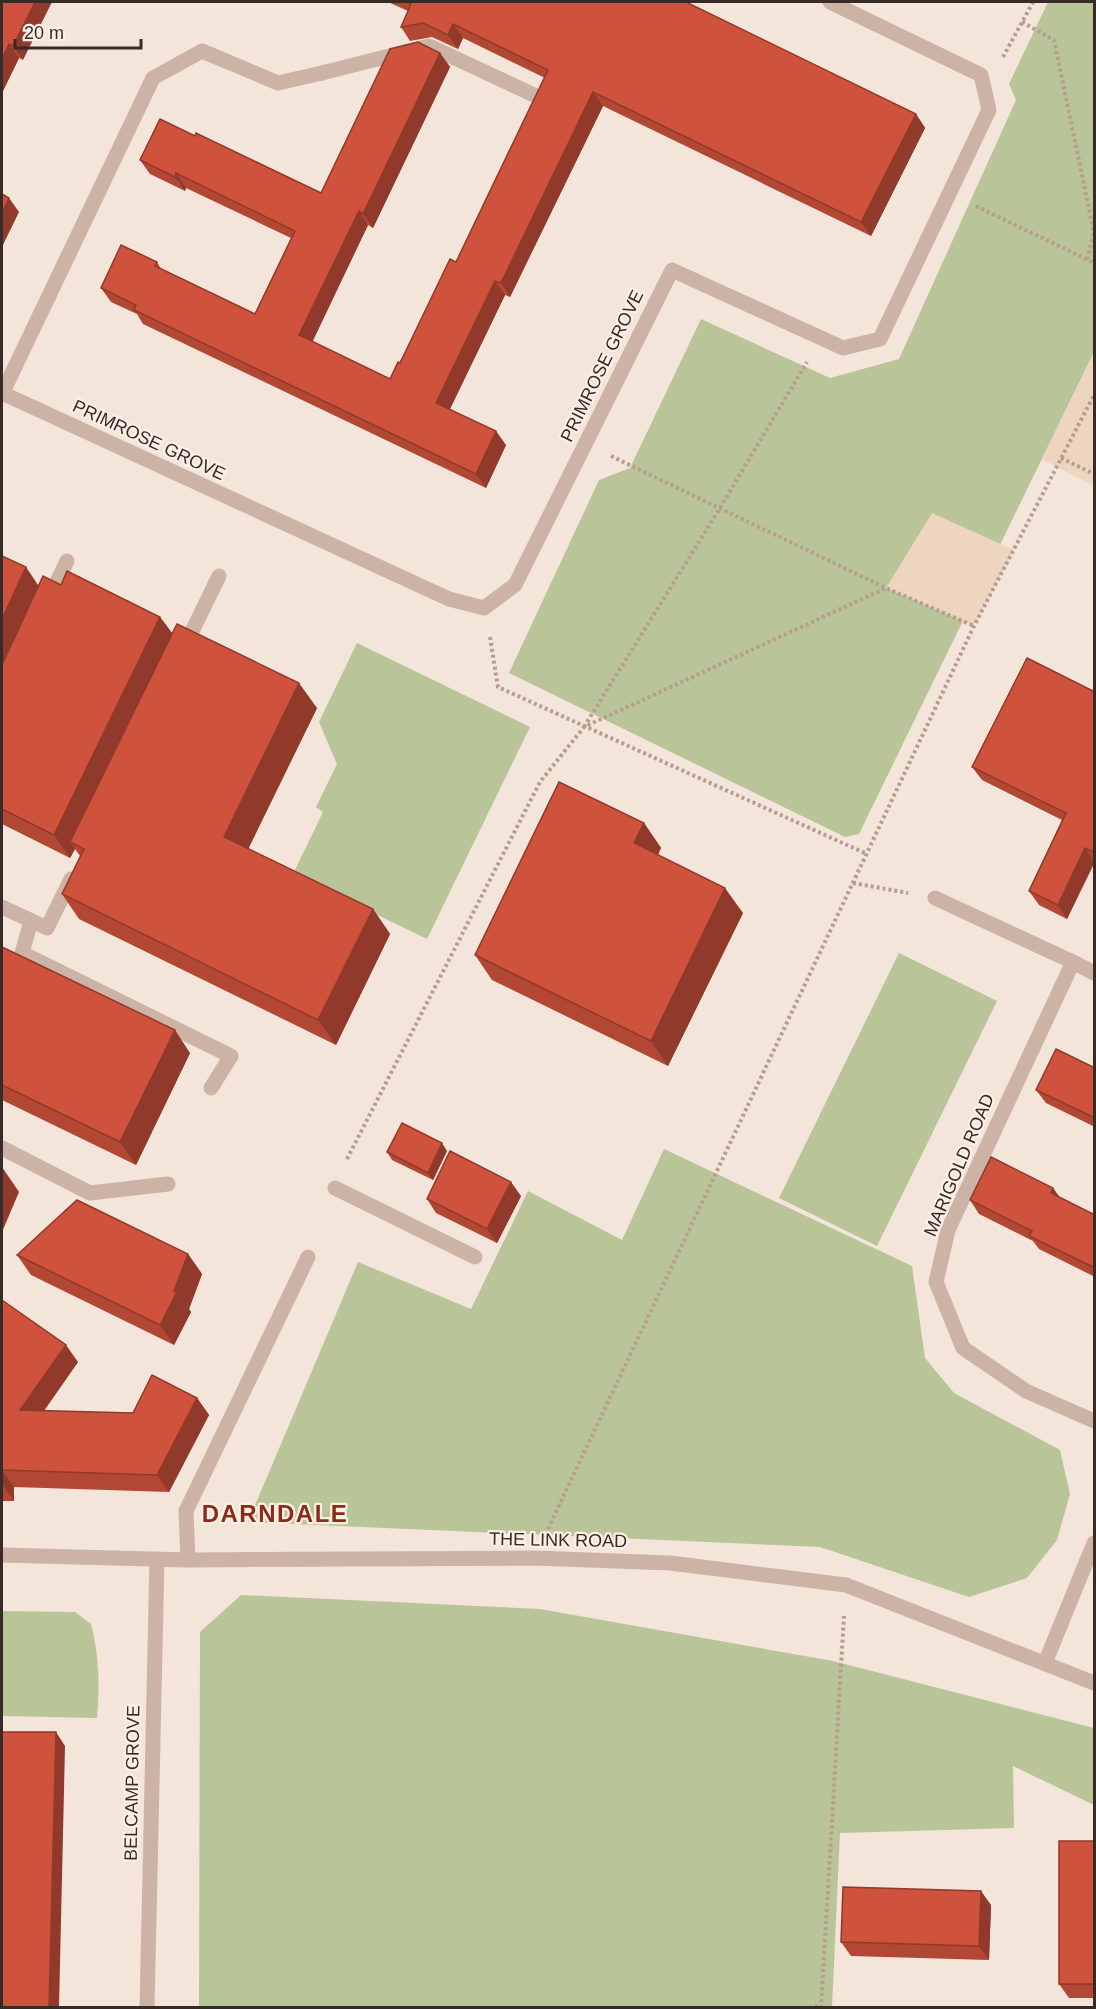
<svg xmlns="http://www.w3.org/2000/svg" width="1096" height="2009" font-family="Helvetica,sans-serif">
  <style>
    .green { fill: #b9c498 }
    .plaza { fill: #edd5bf }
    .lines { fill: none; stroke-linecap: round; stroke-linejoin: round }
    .path { stroke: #b89d8f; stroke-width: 4; stroke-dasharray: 3 3; stroke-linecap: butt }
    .lane { stroke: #ccb3a5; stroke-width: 15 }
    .street { stroke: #ccb3a5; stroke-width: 15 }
    .wall { fill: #b24734 }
    .shaded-wall { fill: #91392a }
    .building { fill: #cf523c; stroke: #91392a; stroke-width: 1.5 }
    .labels { text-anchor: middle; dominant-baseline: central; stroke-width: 4.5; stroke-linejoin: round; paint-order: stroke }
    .street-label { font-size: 18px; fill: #372a27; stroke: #fbf0e6 }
    .district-label { font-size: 24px; font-weight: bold; letter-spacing: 1.5px; fill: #8d2b19; stroke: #fbf0e6 }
  </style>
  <rect width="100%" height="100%" fill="#f3e5da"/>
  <!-- green -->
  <g class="green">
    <path d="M 1048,2 L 1094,2 L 1094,352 L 859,834 L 845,837 L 509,673 L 599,480 L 630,468 L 701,319 L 830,378 L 899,359 L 1016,100 L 1009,84 Z"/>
    <path d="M 357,643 L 530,727 L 427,939 L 293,874 L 323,812 L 316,807 L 337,764 L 319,722 Z"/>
    <path d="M 899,953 L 997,1001 L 877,1246 L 779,1198 Z"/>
    <path d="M 664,1149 L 912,1266 L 925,1358 L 954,1393 L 1060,1450 L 1070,1494 L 1057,1540 L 1027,1578 L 969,1597 L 820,1547 L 248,1522 L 358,1262 L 471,1309 L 528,1191 L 622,1240 Z"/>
    <path d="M 241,1595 L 540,1609 L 833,1661 L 1094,1728 L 1094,1805 L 1013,1766 L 1014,1828 L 840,1833 L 832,2007 L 199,2007 L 200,1632 Z"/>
    <path d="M 2,1611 L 75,1612 L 91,1624 C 99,1655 100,1685 97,1718 L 2,1716 Z"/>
  </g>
  <!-- plaza -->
  <g class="plaza">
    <path d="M 1094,352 L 1094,486 L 1042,459 Z"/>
    <path d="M 932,513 L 1014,550 L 974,626 L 886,588 Z"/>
  </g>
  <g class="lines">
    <!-- path -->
    <g class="path">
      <path d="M 1022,22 L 1054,40 L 1094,233 L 1087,260"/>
      <path d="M 1003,57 L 1033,2"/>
      <path d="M 976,206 L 1094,263"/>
      <path d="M 611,456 L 886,588 L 974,626"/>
      <path d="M 1061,458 L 1094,474"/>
      <path d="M 490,637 L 498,687 L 867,854"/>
      <path d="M 584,727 L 720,508 L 807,362"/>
      <path d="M 853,883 L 908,893"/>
      <path d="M 347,1159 L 540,782 L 584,727 L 886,588"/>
      <path d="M 548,1529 L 974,626 L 1094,395"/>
      <path d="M 809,2008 L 821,2005"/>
      <path d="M 821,2008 L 844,1616"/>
    </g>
    <!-- lane -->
    <g class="lane">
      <path d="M 322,73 L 429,46 L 534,95"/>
      <path d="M 49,599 L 67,561"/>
      <path d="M 183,650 L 219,576"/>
      <path d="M 2,907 L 47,928 L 71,879"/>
      <path d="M 31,921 L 22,953 L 231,1056 L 211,1088"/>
      <path d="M 2,1148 L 90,1193 L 168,1184"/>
      <path d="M 335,1188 L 475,1257"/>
      <path d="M 188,1560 L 186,1511 L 308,1257"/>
    </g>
    <!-- street -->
    <g class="street">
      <path d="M 2,393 L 449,599 L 484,608 L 515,585 L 672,270 L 843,348 L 880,339 L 989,110 L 981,75 L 830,2"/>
      <path d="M 2,394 L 153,78 L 202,51 L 278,83 L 322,73"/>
      <path d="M 935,898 L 1073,962 L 948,1230 L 936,1282 L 963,1348 L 1026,1391 L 1094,1421"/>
      <path d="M 1073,962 L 1094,973"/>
      <path d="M 2,1555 L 188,1560 L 534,1558 L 670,1563 L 846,1585 L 1094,1683"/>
      <path d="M 1045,1663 L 1094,1543"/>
      <path d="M 147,2008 L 157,1559"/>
    </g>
  </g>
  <!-- wall -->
  <g class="wall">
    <path d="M 2,2 L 23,60 L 19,58 L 2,93 Z"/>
    <path d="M 388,2 L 686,2 L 916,114 L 925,128 L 871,236 L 603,106 L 510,297 L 505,295 L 450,409 L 506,445 L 486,488 L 143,324 L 137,314 L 111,302 L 101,288 L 157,262 L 161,269 L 255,314 L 291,238 L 186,188 L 185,191 L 150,174 L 140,160 L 195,136 L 321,193 L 440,53 L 450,67 L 373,228 L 368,225 L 312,342 L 390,379 L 456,262 L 545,78 L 463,38 L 458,49 L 432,37 L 410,41 L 401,27 L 408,11 Z"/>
    <path d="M 2,556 L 39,586 L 61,585 L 160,617 L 172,633 L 317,708 L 248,848 L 373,909 L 390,934 L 336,1045 L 79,919 L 62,894 L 80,856 L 75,849 L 70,858 L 2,824 Z"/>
    <path d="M 1095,692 L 1095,862 L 1067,919 L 1039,905 L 1029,891 L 1062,820 L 982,780 L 972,767 Z"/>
    <path d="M 644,823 L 661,848 L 658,855 L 743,913 L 668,1066 L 492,980 L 475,955 Z"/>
    <path d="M 2,947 L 190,1053 L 136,1165 L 2,1100 Z"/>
    <path d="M 1095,1068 L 1095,1127 L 1046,1103 L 1036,1090 Z"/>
    <path d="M 447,1151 L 433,1180 L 392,1160 L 387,1152 Z"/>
    <path d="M 1053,1188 L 1059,1197 L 1095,1215 L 1095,1277 L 1039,1249 L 1033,1241 L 979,1214 L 970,1200 Z"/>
    <path d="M 521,1196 L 497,1243 L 436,1213 L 427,1199 Z"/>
    <path d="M 188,1254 L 202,1274 L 189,1309 L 191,1312 L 174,1345 L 31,1275 L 17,1255 Z"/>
    <path d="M 2,1300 L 78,1362 L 44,1411 L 133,1413 L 197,1398 L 209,1415 L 169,1492 L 14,1487 L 14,1501 L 2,1501 Z"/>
    <path d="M 1095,1841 L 1095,1998 L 1069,1998 L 1059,1984 Z"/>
    <path d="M 991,1905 L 989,1960 L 851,1956 L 841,1942 Z"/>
  </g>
  <!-- shaded-wall -->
  <g class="shaded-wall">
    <path d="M 35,2 L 52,2 L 23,60 L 13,46 Z"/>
    <path d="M 453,24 L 463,38 L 458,49 L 448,35 Z"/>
    <path d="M 9,44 L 19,58 L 2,93 L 2,59 Z"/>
    <path d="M 440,53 L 450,67 L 373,228 L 363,214 Z"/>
    <path d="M 593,92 L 603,106 L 510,297 L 501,283 Z"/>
    <path d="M 916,114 L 925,128 L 871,236 L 861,222 Z"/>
    <path d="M 176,173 L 186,188 L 185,191 L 175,177 Z"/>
    <path d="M 9,198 L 19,212 L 2,247 L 2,214 Z"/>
    <path d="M 359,211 L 368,225 L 309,349 L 299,335 Z"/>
    <path d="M 495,281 L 505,295 L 446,417 L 436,403 Z"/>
    <path d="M 496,431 L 506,445 L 486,488 L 476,474 Z"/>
    <path d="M 26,567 L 42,591 L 2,677 L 2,619 Z"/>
    <path d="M 160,617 L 177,640 L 70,842 L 75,849 L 70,858 L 54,835 Z"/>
    <path d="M 299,683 L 317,708 L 242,862 L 224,837 Z"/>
    <path d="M 644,823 L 661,848 L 651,868 L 634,843 Z"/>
    <path d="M 1085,848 L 1094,862 L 1067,919 L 1058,905 Z"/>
    <path d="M 725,888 L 743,913 L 668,1066 L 651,1041 Z"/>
    <path d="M 373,909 L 390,934 L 336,1045 L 318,1020 Z"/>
    <path d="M 175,1030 L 190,1053 L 136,1165 L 120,1142 Z"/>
    <path d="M 442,1143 L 447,1151 L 433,1180 L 428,1173 Z"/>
    <path d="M 2,1167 L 19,1192 L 2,1232 Z"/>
    <path d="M 511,1182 L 521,1196 L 497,1243 L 487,1229 Z"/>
    <path d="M 1053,1188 L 1063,1202 L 1051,1193 Z"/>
    <path d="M 188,1254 L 202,1274 L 189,1309 L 191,1312 L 174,1345 L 160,1325 Z"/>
    <path d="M 66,1345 L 78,1362 L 32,1427 L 20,1410 Z"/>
    <path d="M 197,1398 L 209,1415 L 169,1492 L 157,1475 Z"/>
    <path d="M 2,1470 L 14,1487 L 14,1501 L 2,1484 Z"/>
    <path d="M 56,1732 L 65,1746 L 59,2007 L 49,2007 Z"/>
    <path d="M 981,1891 L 991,1905 L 989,1960 L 979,1946 Z"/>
  </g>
  <!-- building -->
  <g class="building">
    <path d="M 2,2 L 35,2 L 13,46 L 9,44 L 2,59 Z"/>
    <path d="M 407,2 L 686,2 L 916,114 L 861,222 L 593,92 L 501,283 L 495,281 L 436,403 L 496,431 L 476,474 L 134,310 L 136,305 L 101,288 L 121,245 L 157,262 L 155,266 L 255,314 L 295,231 L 176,173 L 175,177 L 140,160 L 160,119 L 195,136 L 196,133 L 321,193 L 390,49 L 418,42 L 440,53 L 363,214 L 359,211 L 299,335 L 390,379 L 398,362 L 400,363 L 450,259 L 456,262 L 548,70 L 453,24 L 448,35 L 423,23 L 401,27 L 411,4 Z"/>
    <path d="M 2,194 L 9,198 L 2,214 Z"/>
    <path d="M 2,556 L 26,567 L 2,619 Z"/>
    <path d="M 67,571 L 160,617 L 54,835 L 2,809 L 2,665 L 43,576 L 61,585 Z"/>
    <path d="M 177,624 L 299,683 L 224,837 L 373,909 L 318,1020 L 62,894 L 84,849 L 70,842 Z"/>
    <path d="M 1027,658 L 1095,692 L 1095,853 L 1085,848 L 1058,905 L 1029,891 L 1066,813 L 972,767 Z"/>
    <path d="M 559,782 L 644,823 L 634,843 L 725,888 L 651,1041 L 475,955 Z"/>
    <path d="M 2,947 L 175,1030 L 120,1142 L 2,1085 Z"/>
    <path d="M 1056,1049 L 1095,1068 L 1095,1118 L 1036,1090 Z"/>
    <path d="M 402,1123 L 442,1143 L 428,1173 L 387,1152 Z"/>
    <path d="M 450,1151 L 511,1182 L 487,1229 L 427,1199 Z"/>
    <path d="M 991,1157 L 1053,1188 L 1051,1193 L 1095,1215 L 1095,1268 L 1029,1236 L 1032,1231 L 970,1200 Z"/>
    <path d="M 77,1200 L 188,1254 L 174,1291 L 177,1292 L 160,1325 L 17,1255 Z"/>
    <path d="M 2,1300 L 66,1345 L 20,1410 L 133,1413 L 152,1375 L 197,1398 L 157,1475 L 2,1470 L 2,1484 Z"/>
    <path d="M 2,1732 L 56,1732 L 49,2007 L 2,2007 Z"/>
    <rect x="1059" y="1841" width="36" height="143"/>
    <path d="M 843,1887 L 981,1891 L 979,1946 L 841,1942 Z"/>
  </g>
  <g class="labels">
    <!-- street labels -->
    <g class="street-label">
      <text transform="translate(602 366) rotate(-64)">PRIMROSE GROVE</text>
      <text transform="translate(149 440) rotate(25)">PRIMROSE GROVE</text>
      <text transform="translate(959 1165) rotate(-67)">MARIGOLD ROAD</text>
      <text transform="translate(558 1540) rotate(1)">THE LINK ROAD</text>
      <text transform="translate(132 1783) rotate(-89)">BELCAMP GROVE</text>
    </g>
    <!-- district labels -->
    <g class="district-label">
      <text x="275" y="1513">DARNDALE</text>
    </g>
  </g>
  <!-- border -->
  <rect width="1096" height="2009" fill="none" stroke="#372a27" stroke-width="6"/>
  <!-- scale -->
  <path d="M15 39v9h126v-9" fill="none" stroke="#372a27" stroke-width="3"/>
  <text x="24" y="39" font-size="18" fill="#372a27" stroke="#fbf0e6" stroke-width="4.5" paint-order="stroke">20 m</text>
</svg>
